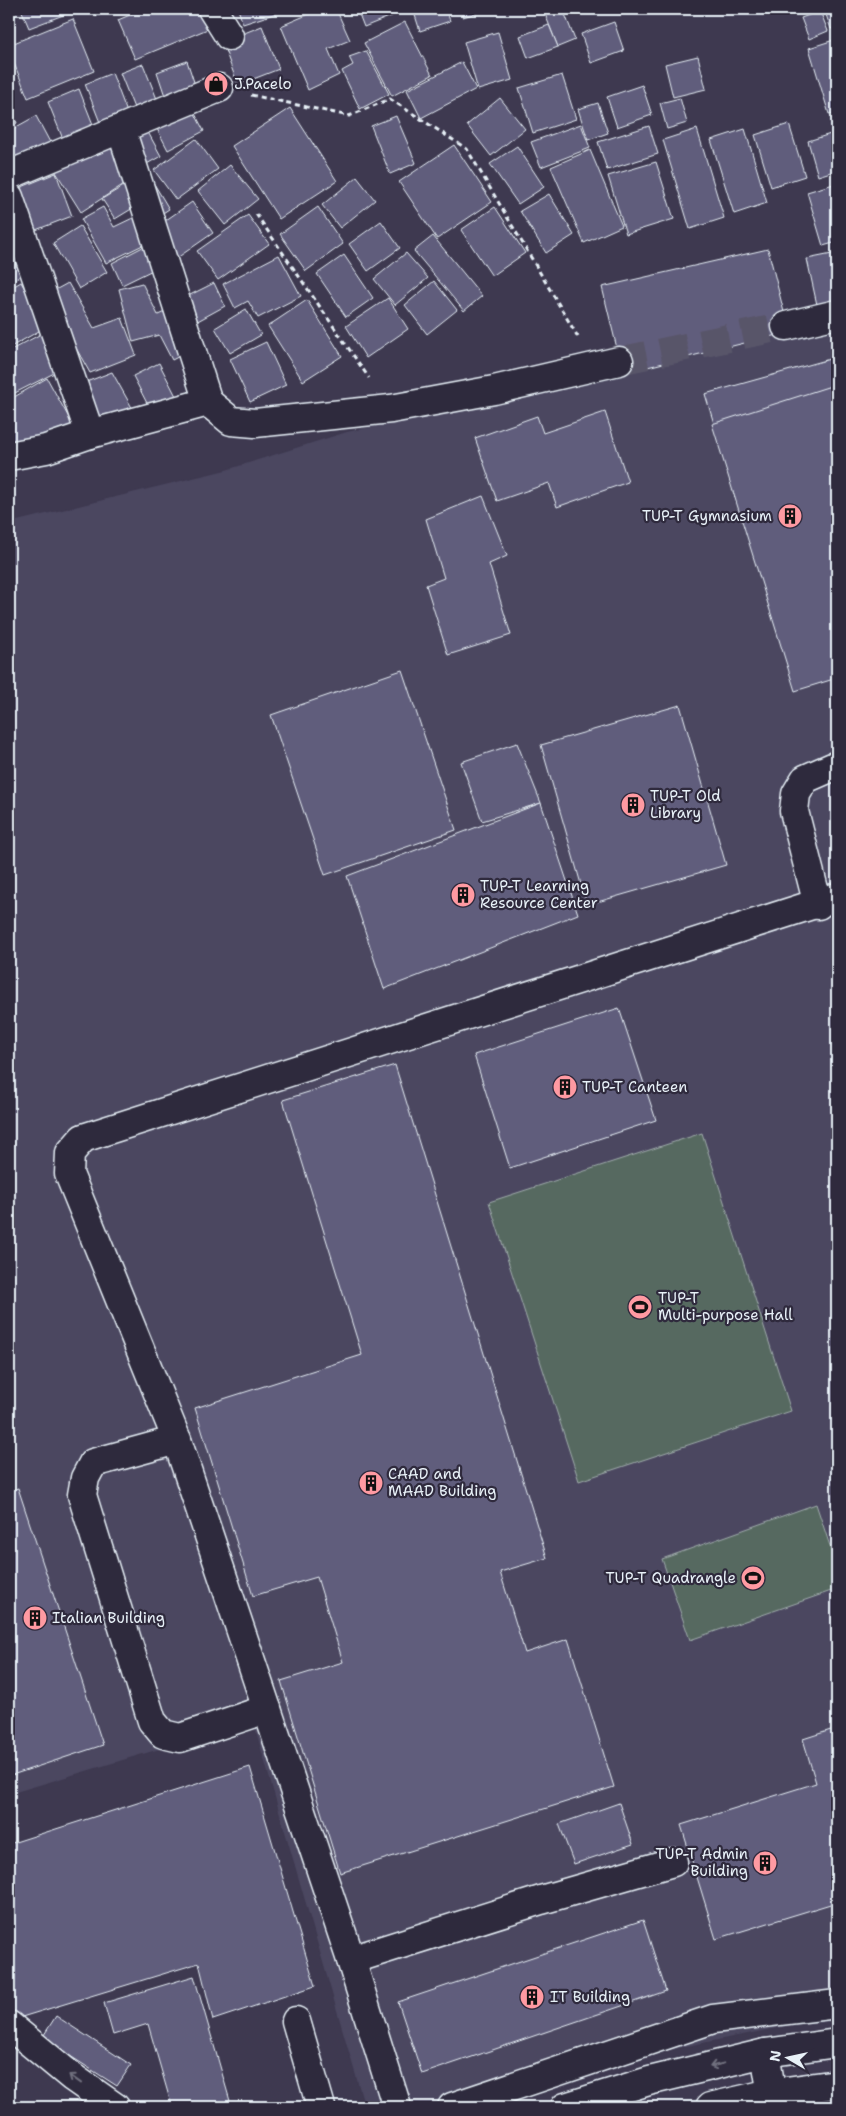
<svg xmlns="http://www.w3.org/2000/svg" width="846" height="2116" font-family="'Shantell Sans',sans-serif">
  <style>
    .built { fill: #4b4760 }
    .green { fill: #576961; stroke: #a0adac }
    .building { fill: #615d7b; stroke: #e8f1f8 }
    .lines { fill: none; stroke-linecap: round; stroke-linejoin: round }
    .minor-tunnel { stroke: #585569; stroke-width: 28; stroke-dasharray: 28 14; stroke-linecap: butt }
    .minor-casing { stroke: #e8f1f8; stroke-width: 31 }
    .major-casing { stroke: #e8f1f8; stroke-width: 31 }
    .path { stroke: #e8f1f8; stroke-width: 3; stroke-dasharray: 5 4; stroke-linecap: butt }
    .minor { stroke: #2f2a3d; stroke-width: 28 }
    .major { stroke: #2f2a3d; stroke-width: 28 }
    .oneway { stroke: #70707e }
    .labels { text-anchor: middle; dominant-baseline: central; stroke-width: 4.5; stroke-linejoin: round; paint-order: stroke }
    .poi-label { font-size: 15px; fill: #e8f1f8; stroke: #2f2a3d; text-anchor: start }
  </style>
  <rect width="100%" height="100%" fill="#3e3950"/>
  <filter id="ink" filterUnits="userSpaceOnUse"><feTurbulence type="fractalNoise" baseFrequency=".02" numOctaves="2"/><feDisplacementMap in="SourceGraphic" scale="10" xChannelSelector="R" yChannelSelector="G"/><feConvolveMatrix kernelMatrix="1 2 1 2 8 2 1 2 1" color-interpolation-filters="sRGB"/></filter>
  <g filter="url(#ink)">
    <!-- built -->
    <path class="built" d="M 837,321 L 837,2021 L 797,2024 L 672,2049 L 492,2107 L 365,2107 L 253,1721 L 9,1794 L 9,523 L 226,470 L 347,432 L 623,373 Z"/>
    <!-- green -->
    <g class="green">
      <path d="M 702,1133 L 791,1411 L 579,1481 L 489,1202 Z"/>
      <path d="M 816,1504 L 837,1567 L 837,1589 L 690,1640 L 662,1559 Z"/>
    </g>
    <!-- building -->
    <g class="building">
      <path d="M 21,9 L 79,9 L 29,28 Z"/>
      <path d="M 94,9 L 114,9 L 97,16 Z"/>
      <path d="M 144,9 L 202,9 L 210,28 L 135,59 L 118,20 Z"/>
      <path d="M 238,9 L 289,9 L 243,24 Z"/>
      <path d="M 321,9 L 336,9 L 350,40 L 328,49 L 339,75 L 308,90 L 281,26 Z"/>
      <path d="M 357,9 L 397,9 L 399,13 L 364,27 Z"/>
      <path d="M 413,9 L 446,9 L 450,21 L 420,31 Z"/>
      <path d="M 461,9 L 490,9 L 463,17 Z"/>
      <path d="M 543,9 L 563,9 L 575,40 L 558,47 Z"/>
      <path d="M 824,9 L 837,9 L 837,27 L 831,29 Z"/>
      <path d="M 820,11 L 828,31 L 809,39 L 801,18 Z"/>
      <path d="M 73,19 L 94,71 L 28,98 L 9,51 L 9,45 Z"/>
      <path d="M 405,22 L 432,75 L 392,96 L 364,43 Z"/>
      <path d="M 614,22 L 624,51 L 591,63 L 581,34 Z"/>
      <path d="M 549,25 L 558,47 L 528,58 L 520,36 Z"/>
      <path d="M 262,26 L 279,69 L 238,85 L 222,42 Z"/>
      <path d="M 498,32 L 512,80 L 478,90 L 464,42 Z"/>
      <path d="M 837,39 L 837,112 L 829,114 L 809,48 Z"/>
      <path d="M 366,51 L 389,94 L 360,109 L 342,71 L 353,65 L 349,57 Z"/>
      <path d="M 698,56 L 706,89 L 673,97 L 665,64 Z"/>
      <path d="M 187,61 L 197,91 L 167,102 L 157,72 Z"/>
      <path d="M 462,62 L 476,89 L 421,118 L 407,90 Z"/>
      <path d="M 143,64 L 159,104 L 136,113 L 120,73 Z"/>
      <path d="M 112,73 L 128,115 L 101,125 L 85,84 Z"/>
      <path d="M 562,75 L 576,119 L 533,133 L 519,88 Z"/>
      <path d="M 642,85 L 652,115 L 617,127 L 607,97 Z"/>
      <path d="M 79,89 L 96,132 L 65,144 L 48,102 Z"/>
      <path d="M 500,98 L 525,129 L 491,156 L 467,125 Z"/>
      <path d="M 680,98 L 687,123 L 667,129 L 660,103 Z"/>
      <path d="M 189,102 L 204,131 L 168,150 L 153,121 Z"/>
      <path d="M 598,103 L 608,133 L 588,140 L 578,109 Z"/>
      <path d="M 9,104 L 17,123 L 9,127 Z"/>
      <path d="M 290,108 L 337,181 L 279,219 L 232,146 Z"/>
      <path d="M 36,116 L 53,148 L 9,173 L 9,131 Z"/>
      <path d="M 396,116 L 416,163 L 390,174 L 371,126 Z"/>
      <path d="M 143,123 L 161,156 L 136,170 L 117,137 Z"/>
      <path d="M 581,124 L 590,148 L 541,167 L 531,142 Z"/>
      <path d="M 789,124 L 805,176 L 771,187 L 755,135 Z"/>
      <path d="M 649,126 L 658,154 L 607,170 L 598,142 Z"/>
      <path d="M 697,129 L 724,218 L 690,229 L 663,140 Z"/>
      <path d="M 745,129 L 767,203 L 734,214 L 711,140 Z"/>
      <path d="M 837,132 L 837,170 L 818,176 L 808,141 Z"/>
      <path d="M 108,135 L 135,177 L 81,212 L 54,169 Z"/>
      <path d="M 196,139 L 218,169 L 176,200 L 154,170 Z"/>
      <path d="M 454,145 L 492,202 L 437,239 L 399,182 Z"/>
      <path d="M 517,146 L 544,187 L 518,204 L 490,164 Z"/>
      <path d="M 590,150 L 622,226 L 584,243 L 551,167 Z"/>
      <path d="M 656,162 L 674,219 L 626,234 L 608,176 Z"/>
      <path d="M 230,165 L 258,199 L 225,225 L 198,191 Z"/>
      <path d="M 147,172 L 169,209 L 149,222 L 138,205 L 115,219 L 102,199 Z"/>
      <path d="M 56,173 L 72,216 L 28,233 L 12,191 Z"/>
      <path d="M 357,177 L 375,200 L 340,228 L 322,205 Z"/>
      <path d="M 837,183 L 837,242 L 823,246 L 807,192 Z"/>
      <path d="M 549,194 L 574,235 L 546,253 L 520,211 Z"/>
      <path d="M 192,202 L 213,233 L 177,258 L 156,227 Z"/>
      <path d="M 103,207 L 114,227 L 139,215 L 151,241 L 106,263 L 81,219 Z"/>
      <path d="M 318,207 L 343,244 L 306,271 L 280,234 Z"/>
      <path d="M 495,207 L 525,253 L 492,276 L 461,230 Z"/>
      <path d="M 248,215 L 269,244 L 218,280 L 197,251 Z"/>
      <path d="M 381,221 L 400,248 L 368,271 L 349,244 Z"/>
      <path d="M 80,226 L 107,272 L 79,289 L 53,243 Z"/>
      <path d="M 433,236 L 482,296 L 464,311 L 414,251 Z"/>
      <path d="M 162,237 L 173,260 L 122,285 L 112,263 Z"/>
      <path d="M 768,249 L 789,332 L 623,373 L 602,287 Z"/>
      <path d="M 406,253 L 428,278 L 395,305 L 374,279 Z"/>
      <path d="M 837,253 L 837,301 L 817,305 L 807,259 Z"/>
      <path d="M 9,254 L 22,275 L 9,283 Z"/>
      <path d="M 279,255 L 301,296 L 258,318 L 248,301 L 235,308 L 223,284 Z"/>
      <path d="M 344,255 L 373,298 L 346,317 L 317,274 Z"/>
      <path d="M 434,281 L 457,310 L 427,334 L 405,305 Z"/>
      <path d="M 21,282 L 46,327 L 9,348 L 9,289 Z"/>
      <path d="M 68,283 L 94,328 L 122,318 L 136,355 L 90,373 L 46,295 Z"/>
      <path d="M 142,283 L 158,315 L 180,305 L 201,345 L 172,360 L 159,335 L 133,342 L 119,289 Z"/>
      <path d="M 214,283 L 225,306 L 194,323 L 182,299 Z"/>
      <path d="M 388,298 L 408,329 L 366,358 L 346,326 Z"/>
      <path d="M 307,300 L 342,356 L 303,381 L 268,326 Z"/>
      <path d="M 246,309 L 261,335 L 230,353 L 215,328 Z"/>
      <path d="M 41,334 L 60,370 L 9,396 L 9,351 Z"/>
      <path d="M 266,342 L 286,385 L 250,402 L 230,359 Z"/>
      <path d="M 837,357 L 837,639 L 784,654 L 705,394 Z"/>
      <path d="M 159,363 L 177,398 L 151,411 L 133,376 Z"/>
      <path d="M 112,372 L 135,413 L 101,422 L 81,384 Z"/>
      <path d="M 47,378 L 74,427 L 9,449 L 9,400 Z"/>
      <path d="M 837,384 L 837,678 L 795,691 L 712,424 Z"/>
      <path d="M 605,412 L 628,482 L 557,507 L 549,483 L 497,501 L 475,438 L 537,416 L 543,433 Z"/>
      <path d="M 483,496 L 507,556 L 489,564 L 511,635 L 448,655 L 426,585 L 444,578 L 426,519 Z"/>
      <path d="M 402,670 L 456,830 L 325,875 L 271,715 Z"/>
      <path d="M 680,705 L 726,865 L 587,905 L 541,745 Z"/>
      <path d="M 517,743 L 541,803 L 482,821 L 461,762 Z"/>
      <path d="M 541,803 L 578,914 L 384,989 L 347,876 Z"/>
      <path d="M 619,1008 L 656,1120 L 510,1168 L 474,1055 Z"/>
      <path d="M 395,1065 L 547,1558 L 500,1572 L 525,1653 L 568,1639 L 614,1787 L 340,1873 L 281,1681 L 343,1662 L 317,1577 L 253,1596 L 195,1408 L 362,1355 L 283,1100 Z"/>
      <path d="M 18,1488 L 103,1745 L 9,1776 L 9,1491 Z"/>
      <path d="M 837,1728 L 837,1902 L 716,1939 L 681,1825 L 816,1783 L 803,1739 Z"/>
      <path d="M 250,1767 L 315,1986 L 213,2020 L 199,1963 L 12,2020 L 9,2009 L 9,1844 Z"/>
      <path d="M 619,1803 L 633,1844 L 574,1864 L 559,1824 Z"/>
      <path d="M 643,1920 L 666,1991 L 422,2074 L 398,2002 Z"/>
      <path d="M 194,1976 L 230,2101 L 210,2107 L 172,2107 L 148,2024 L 113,2035 L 104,2003 Z"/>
      <path d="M 56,2016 L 131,2065 L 117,2086 L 42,2038 Z"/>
    </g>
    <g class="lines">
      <!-- minor-tunnel -->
      <path class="minor-tunnel" d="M 619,361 L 786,326"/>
      <defs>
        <g id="minor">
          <path d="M 212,9 L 229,36"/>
          <path d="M 121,129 L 208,402"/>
          <path d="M 9,175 L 219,88"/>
          <path d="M 9,197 L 90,434"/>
          <path d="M 786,326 L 837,314"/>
          <path d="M 9,456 L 46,449 L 90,434 L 208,402 L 231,421 L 255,423 L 391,409 L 494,390 L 619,361"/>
          <path d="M 818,905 L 794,811 L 796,794 L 805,779 L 837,765"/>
          <path d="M 177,1440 L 93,1463 L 85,1478 L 82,1495 L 152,1721 L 163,1734 L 180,1738 L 267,1709"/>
          <path d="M 351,1960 L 541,1900 L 673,1862"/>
          <path d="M 296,2021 L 321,2107"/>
          <path d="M 9,2025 L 72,2077 L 115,2107"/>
          <path d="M 765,2053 L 774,2107"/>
          <path d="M 397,2107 L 351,1960 L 177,1440 L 69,1174 L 70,1153 L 83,1138 L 837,897"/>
          <path d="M 452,2107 L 713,2019 L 837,2004"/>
        </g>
        <g id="major">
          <path d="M 565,2107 L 649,2081 L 765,2053 L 837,2043"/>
          <path d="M 710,2107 L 771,2093 L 837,2084"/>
        </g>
      </defs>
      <!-- minor casing -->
      <use href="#minor" class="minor-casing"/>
      <!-- major casing -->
      <use href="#major" class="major-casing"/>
      <!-- path -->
      <g class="path">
        <path d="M 251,95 L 349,116 L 390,99 L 467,149 L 578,337"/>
        <path d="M 256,214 L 369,378"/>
      </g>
      <!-- minor -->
      <use href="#minor" class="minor"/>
      <!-- major -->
      <use href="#major" class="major"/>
    </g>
    <!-- one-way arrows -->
    <defs><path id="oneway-shaft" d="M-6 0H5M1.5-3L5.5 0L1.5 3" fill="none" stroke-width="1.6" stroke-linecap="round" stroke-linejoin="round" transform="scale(1.25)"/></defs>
    <g class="oneway">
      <use href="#oneway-shaft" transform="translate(717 2065) rotate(167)"/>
      <use href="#oneway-shaft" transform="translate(75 2079) rotate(-144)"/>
    </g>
  </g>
  <!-- icons -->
  <defs>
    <symbol id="shop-disc" viewBox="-11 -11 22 22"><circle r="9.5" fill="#ff9aa2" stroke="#2f2a3d"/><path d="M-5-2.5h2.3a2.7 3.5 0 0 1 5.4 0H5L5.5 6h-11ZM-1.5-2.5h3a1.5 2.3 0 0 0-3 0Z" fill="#111"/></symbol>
    <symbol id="building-disc" viewBox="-11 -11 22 22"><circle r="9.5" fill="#ff9aa2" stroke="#2f2a3d"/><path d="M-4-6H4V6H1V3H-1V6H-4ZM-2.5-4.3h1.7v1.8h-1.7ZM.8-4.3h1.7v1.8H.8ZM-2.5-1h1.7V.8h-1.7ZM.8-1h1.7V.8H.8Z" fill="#111"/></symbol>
    <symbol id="stadium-disc" viewBox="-11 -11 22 22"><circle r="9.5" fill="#ff9aa2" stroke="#2f2a3d"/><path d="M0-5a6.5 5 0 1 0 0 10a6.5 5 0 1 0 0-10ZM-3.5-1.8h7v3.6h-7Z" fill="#111"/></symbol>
  </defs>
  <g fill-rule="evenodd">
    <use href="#shop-disc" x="202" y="70" width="28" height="28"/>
    <use href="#building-disc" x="776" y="502" width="28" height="28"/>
    <use href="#building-disc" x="619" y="791" width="28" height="28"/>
    <use href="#building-disc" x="449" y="881" width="28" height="28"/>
    <use href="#building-disc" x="551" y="1073" width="28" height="28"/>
    <use href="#stadium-disc" x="626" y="1293" width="28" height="28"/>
    <use href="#building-disc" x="357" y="1469" width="28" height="28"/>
    <use href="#stadium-disc" x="739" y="1564" width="28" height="28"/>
    <use href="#building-disc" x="21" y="1604" width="28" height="28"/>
    <use href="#building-disc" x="751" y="1849" width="28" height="28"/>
    <use href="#building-disc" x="518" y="1983" width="28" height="28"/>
  </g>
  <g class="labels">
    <!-- poi labels -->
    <g class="poi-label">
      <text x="234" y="84">J.Pacelo</text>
      <text x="772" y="516" text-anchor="end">TUP-T Gymnasium</text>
      <text x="650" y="796">TUP-T Old<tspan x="650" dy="17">Library</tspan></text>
      <text x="480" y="886">TUP-T Learning<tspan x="480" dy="17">Resource Center</tspan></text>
      <text x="582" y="1087">TUP-T Canteen</text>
      <text x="658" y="1298">TUP-T<tspan x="658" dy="17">Multi-purpose Hall</tspan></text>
      <text x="388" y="1474">CAAD and<tspan x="388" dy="17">MAAD Building</tspan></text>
      <text x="736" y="1578" text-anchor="end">TUP-T Quadrangle</text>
      <text x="52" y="1618">Italian Building</text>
      <text x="748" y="1854" text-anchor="end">TUP-T Admin<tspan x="748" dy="17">Building</tspan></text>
      <text x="550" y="1997">IT Building</text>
    </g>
  </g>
  <!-- margin -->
  <rect width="846" height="2116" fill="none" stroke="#2f2a3d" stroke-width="30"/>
  <rect x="15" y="15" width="816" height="2086" fill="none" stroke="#e8f1f8" stroke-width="2" filter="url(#ink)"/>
  <!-- north arrow -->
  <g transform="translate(788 2058) rotate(279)" stroke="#2f2a3d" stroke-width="4" paint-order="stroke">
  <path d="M0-4L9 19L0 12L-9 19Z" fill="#e8f1f8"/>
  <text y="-8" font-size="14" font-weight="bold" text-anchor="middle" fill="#e8f1f8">N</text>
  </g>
</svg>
